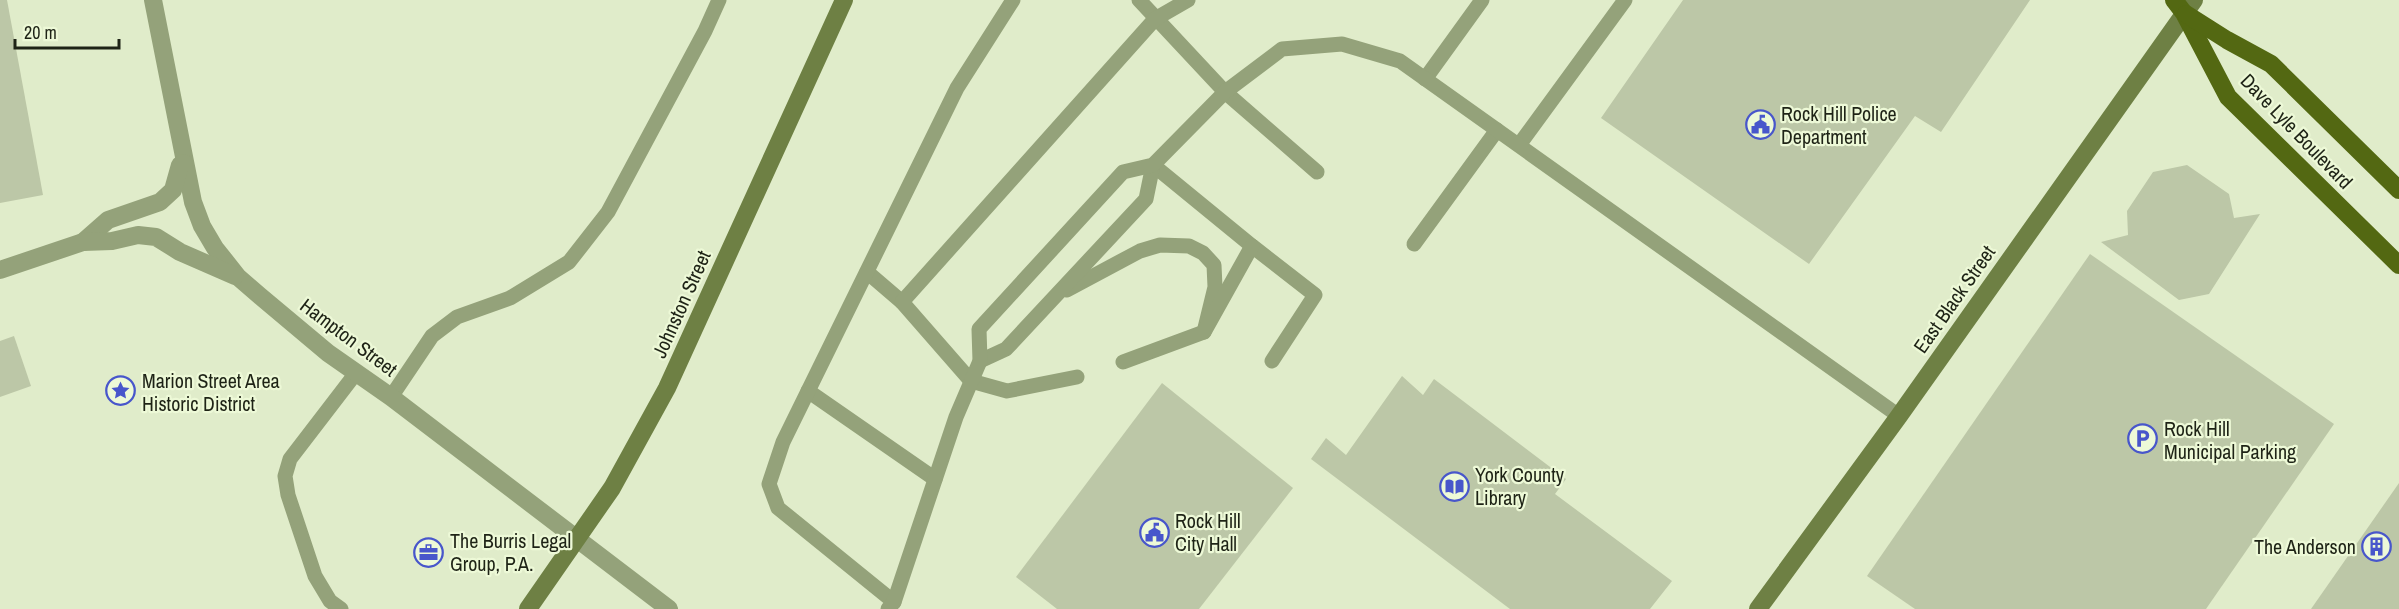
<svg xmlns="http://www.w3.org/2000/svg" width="2399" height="609" font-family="'Archivo Narrow',sans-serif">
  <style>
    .building { fill: #bcc7a7 }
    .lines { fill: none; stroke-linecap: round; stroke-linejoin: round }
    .lane { stroke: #94a27a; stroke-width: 15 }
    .street { stroke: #94a27a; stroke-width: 18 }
    .secondary { stroke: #6e8044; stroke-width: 18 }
    .primary { stroke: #536812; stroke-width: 18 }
    .labels { text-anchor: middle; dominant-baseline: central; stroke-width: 4.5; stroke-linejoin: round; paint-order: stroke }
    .poi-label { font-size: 20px; fill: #1e2316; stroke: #edf9d7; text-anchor: start }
    .street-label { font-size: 20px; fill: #1e2316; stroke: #edf9d7 }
  </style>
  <rect width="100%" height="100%" fill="#e0ecca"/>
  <!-- building -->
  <g class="building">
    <path d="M 0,0 L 7,0 L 43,195 L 0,203 Z"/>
    <path d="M 1683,0 L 2030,0 L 1941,132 L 1915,116 L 1809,264 L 1601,118 Z"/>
    <path d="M 2187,165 L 2229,194 L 2234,218 L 2260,214 L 2209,294 L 2179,300 L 2101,242 L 2128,235 L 2127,211 L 2153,172 Z"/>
    <path d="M 2090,254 L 2334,424 L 2206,609 L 1915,609 L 1867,576 Z"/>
    <path d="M 14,336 L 31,386 L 0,397 L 0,341 Z"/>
    <path d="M 1402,376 L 1423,395 L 1434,379 L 1566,479 L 1555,494 L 1672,581 L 1650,609 L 1510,609 L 1311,459 L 1326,438 L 1346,455 Z"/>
    <path d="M 1162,383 L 1293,488 L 1199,609 L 1057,609 L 1016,577 Z"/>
    <path d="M 2399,483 L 2399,609 L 2311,609 Z"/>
  </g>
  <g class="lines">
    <!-- lane -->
    <g class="lane">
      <path d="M 1139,0 L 1225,92 L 1317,172"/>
      <path d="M 1425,79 L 1482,0"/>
      <path d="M 1519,145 L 1625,0"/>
      <path d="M 1153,165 L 1252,246 L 1315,295 L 1272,361"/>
      <path d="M 1414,244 L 1497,130"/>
      <path d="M 867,272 L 902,302"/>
      <path d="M 1067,290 L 1140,251 L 1160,245 L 1189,246 L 1203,253 L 1214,265 L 1215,287 L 1204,332"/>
      <path d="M 980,361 L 1006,349 L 1146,199 L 1153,165"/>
      <path d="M 1123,362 L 1204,332 L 1252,246"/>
      <path d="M 1077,377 L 1007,391 L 971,381 L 902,302 L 1155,19 L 1188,0"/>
      <path d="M 808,391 L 935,479"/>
      <path d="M 391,397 L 432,336 L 457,317 L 510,298 L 569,262 L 608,212 L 705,31 L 719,0"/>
      <path d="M 894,602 L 778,508 L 769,484 L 783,442 L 957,88 L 1013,0"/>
      <path d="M 341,609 L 330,601 L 315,576 L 288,495 L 285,476 L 290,459 L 356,373"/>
      <path d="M 888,609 L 894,602 L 956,417 L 980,361 L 979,329 L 1123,172 L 1153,165 L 1225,92 L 1282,49 L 1342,44 L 1400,61 L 1899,416"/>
    </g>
    <!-- street -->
    <g class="street">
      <path d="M 153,0 L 193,202 L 202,226 L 215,248 L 238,277 L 260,296 L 328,353 L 391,397 L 669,609"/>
      <path d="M 83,242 L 108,220 L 160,202 L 173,190 L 180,165 L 184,163"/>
      <path d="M 0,270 L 83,242 L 112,241 L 138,235 L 156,237 L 180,252 L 235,276"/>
    </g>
    <!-- secondary -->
    <g class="secondary">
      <path d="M 528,609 L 612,488 L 667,388 L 844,0"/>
      <path d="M 1758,609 L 1899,416 L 2194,0"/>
    </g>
    <!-- primary -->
    <g class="primary">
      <path d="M 2174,0 L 2184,13 L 2228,97 L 2399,265"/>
      <path d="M 2186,14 L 2227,40 L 2271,64 L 2399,190"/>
    </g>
  </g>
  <!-- icons -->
  <defs>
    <symbol id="civic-ring" viewBox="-11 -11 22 22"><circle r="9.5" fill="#edf9d7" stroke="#4856cb" stroke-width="1.5"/><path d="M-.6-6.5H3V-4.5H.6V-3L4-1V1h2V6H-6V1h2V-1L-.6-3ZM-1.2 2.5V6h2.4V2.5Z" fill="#4856cb"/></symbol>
    <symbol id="sight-ring" viewBox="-11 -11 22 22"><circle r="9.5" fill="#edf9d7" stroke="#4856cb" stroke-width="1.5"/><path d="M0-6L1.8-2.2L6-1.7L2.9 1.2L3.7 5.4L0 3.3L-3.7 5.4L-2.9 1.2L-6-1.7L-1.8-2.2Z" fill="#4856cb"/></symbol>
    <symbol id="parking-ring" viewBox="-11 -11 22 22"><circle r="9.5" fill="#edf9d7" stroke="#4856cb" stroke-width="1.5"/><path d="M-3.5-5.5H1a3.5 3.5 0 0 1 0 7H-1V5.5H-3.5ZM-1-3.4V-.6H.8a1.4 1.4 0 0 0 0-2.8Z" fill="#4856cb"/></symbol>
    <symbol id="library-ring" viewBox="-11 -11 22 22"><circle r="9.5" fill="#edf9d7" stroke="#4856cb" stroke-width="1.5"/><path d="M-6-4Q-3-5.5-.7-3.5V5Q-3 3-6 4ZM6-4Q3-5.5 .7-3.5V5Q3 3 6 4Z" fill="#4856cb"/></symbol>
    <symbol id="building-ring" viewBox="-11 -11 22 22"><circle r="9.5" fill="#edf9d7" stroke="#4856cb" stroke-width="1.5"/><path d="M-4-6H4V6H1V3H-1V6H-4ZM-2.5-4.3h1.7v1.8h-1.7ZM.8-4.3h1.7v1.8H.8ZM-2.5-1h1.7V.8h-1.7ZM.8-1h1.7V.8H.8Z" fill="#4856cb"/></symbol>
    <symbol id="office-ring" viewBox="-11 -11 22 22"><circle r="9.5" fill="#edf9d7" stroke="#4856cb" stroke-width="1.5"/><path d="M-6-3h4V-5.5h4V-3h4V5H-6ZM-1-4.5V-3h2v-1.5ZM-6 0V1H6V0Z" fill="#4856cb"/></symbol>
  </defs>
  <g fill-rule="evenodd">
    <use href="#civic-ring" x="1744" y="108" width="33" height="33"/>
    <use href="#sight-ring" x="104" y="374" width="33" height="33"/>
    <use href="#parking-ring" x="2126" y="422" width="33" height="33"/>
    <use href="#library-ring" x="1438" y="470" width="33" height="33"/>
    <use href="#civic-ring" x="1138" y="516" width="33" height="33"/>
    <use href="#building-ring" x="2360" y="530" width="33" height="33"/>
    <use href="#office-ring" x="412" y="536" width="33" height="33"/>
  </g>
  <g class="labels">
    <!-- poi labels -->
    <g class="poi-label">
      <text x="1781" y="113">Rock Hill Police<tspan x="1781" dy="23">Department</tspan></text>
      <text x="142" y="380">Marion Street Area<tspan x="142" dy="23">Historic District</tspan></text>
      <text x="2164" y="428">Rock Hill<tspan x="2164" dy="23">Municipal Parking</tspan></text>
      <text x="1475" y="474">York County<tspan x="1475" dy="23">Library</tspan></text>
      <text x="1175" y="520">Rock Hill<tspan x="1175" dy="23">City Hall</tspan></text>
      <text x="450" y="540">The Burris Legal<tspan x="450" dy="23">Group, P.A.</tspan></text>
      <text x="2356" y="546" text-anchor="end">The Anderson</text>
    </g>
    <!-- street labels -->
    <g class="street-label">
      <text transform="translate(2297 131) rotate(46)">Dave Lyle Boulevard</text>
      <text transform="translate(1954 299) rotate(-55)">East Black Street</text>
      <text transform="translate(681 304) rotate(-66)">Johnston Street</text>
      <text transform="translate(349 337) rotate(37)">Hampton Street</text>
    </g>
  </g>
  <!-- scale -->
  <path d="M15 39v9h104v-9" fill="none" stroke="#1e2316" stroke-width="3"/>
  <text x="24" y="39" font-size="18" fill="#1e2316" stroke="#edf9d7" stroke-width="4.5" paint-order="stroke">20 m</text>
</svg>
